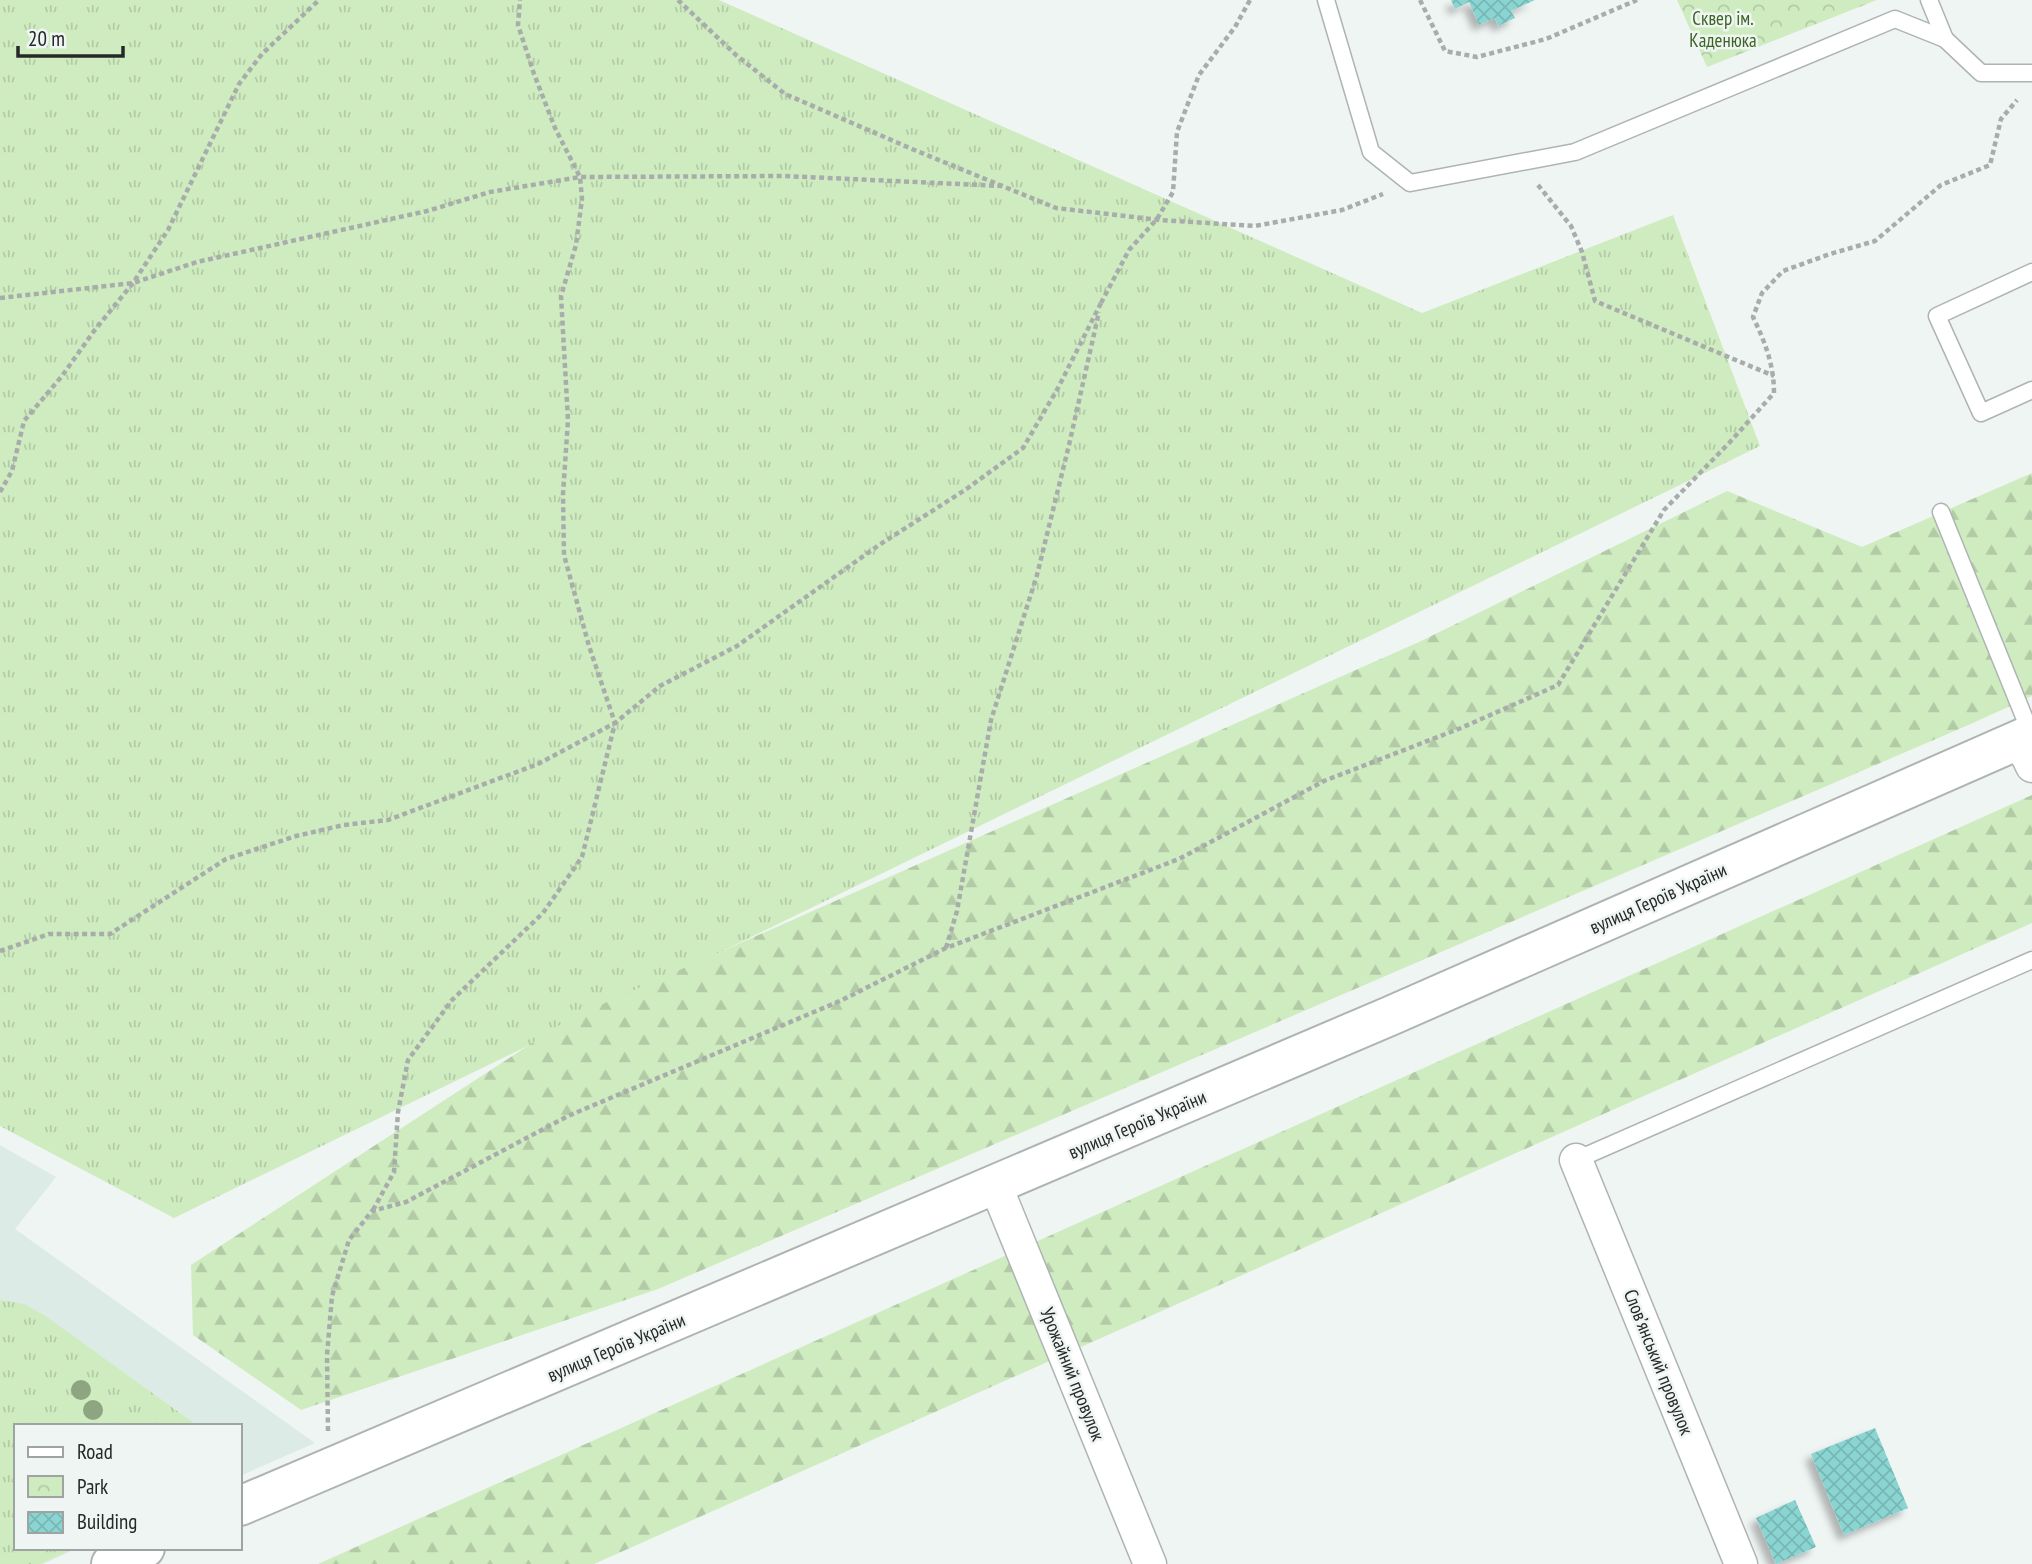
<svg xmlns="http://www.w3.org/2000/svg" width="2032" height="1564" font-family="'PT Sans Narrow',sans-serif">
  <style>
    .built { fill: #dcebe6 }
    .grass { fill: url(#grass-tufts) }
    .forest { fill: url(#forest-firs) }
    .park { fill: url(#park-crowns) }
    .building { fill: url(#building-cross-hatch); filter: url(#shadow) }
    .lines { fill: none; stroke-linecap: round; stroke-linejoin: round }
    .service-casing { stroke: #aeb4b2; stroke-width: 19 }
    .minor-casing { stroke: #aeb4b2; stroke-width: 35 }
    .secondary-casing { stroke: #aeb4b2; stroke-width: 42 }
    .path { stroke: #a8adab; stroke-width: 4.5; stroke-dasharray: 5 3.5; stroke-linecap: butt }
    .service { stroke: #fff; stroke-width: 16 }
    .minor { stroke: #fff; stroke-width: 32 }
    .secondary { stroke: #fff; stroke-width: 38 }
    .tree { fill: #8da581 }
    .labels { text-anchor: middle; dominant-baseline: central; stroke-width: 5; stroke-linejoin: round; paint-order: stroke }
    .park-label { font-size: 19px; fill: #3d6423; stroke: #eff5f3 }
    .street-label { font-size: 19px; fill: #262827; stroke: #eff5f3 }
  </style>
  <defs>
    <pattern id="grass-tufts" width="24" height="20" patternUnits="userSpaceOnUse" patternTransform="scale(1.75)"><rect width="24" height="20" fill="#cfecc0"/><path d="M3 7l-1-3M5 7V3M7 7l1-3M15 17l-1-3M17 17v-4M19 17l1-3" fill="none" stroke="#b2caa5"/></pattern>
    <pattern id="forest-firs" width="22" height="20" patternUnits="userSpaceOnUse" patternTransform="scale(1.75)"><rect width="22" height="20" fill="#cfecc0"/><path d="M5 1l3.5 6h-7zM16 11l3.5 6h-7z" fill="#b2caa5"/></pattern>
    <pattern id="park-crowns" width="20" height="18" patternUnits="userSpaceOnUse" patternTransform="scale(1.75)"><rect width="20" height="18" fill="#cfecc0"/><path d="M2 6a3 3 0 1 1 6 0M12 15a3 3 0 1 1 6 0" fill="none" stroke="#b2caa5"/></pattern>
    <pattern id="building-cross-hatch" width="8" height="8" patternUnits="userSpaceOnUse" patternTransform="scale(1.75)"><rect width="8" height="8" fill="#8ad5d2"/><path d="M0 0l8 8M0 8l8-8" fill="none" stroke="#77b7b4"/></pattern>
    <filter id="shadow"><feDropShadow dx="-6" dy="6" stdDeviation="3.5" flood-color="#0004"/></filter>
  </defs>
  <rect width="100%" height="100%" fill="#eff5f3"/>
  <!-- built -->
  <path class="built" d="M 0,1145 L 56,1177 L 15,1229 L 315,1443 L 240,1476 L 240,1426 L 16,1426 L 16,1548 L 78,1548 L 43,1564 L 0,1564 Z"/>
  <!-- grass -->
  <g class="grass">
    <path d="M 0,0 L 719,0 L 1422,313 L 1673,215 L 1760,446 L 174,1218 L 0,1126 Z"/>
    <path d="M 0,1300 L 24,1304 L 44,1315 L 198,1426 L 16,1426 L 16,1548 L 76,1548 L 40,1564 L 0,1564 Z"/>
  </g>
  <!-- forest -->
  <g class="forest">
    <path d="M 2032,473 L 2032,696 L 1973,723 L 658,1289 L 301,1410 L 193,1335 L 191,1265 L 569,1019 L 1419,642 L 1727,491 L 1862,547 Z"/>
    <path d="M 2032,795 L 2032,923 L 594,1564 L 318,1564 Z"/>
  </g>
  <!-- park -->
  <path class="park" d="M 1677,0 L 1877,0 L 1707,67 Z"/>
  <!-- building -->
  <g class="building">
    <path d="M 1451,0 L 1535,0 L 1511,11 L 1515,18 L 1498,26 L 1495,18 L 1479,25 L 1469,2 L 1455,9 Z"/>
    <path d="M 1875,1428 L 1908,1508 L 1844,1535 L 1811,1454 Z"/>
    <path d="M 1795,1500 L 1816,1547 L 1776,1564 L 1756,1518 Z"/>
  </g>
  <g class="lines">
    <defs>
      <g id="service">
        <path d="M 1326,0 L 1371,152 L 1410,183 L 1575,152 L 1895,19 L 1945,39 L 1981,73 L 2032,73"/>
        <path d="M 1929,0 L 1945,39"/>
        <path d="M 2032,272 L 1937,316 L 1981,413 L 2032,390"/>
        <path d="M 1941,512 L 2031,734"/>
        <path d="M 1576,1160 L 2032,960"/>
      </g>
      <g id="minor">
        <path d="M 2019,739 L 2032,766"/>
        <path d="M 1576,1160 L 1741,1564"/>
        <path d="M 995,1184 L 1150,1564"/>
      </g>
      <g id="secondary">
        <path d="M 240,1506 L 1390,1016 L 2032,734"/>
        <path d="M 111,1564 L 145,1548"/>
      </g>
    </defs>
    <!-- service casing -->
    <use href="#service" class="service-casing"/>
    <!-- minor casing -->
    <use href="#minor" class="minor-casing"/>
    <!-- secondary casing -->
    <use href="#secondary" class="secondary-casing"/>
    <!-- path -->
    <g class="path">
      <path d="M 678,0 L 736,55 L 785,94 L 912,149 L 1056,208 L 1160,220 L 1255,226 L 1342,210 L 1383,194"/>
      <path d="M 1420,0 L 1445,51 L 1477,57 L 1546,39 L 1637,0"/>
      <path d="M 1538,185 L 1571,226 L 1582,252 L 1595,301 L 1774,376"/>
      <path d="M 0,298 L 133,283 L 197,262 L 427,211 L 490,192 L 580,177 L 785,176 L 1002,186"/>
      <path d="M 1101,303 L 1129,250 L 1157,219 L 1173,192 L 1177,132 L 1199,75 L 1235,27 L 1250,0"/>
      <path d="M 0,492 L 12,471 L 24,421 L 62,376 L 94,331 L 133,283 L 168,230 L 239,84 L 262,54 L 319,0"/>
      <path d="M 946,948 L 957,911 L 991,720 L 1037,575 L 1069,445 L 1099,312"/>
      <path d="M 0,951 L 49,934 L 110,934 L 226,859 L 296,836 L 344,825 L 388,820 L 538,764 L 615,723 L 589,646 L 564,555 L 563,494 L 568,420 L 561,296 L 576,245 L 582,199 L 580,177 L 555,128 L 534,74 L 518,25 L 520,0"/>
      <path d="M 373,1210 L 394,1172 L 398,1112 L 408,1060 L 452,1000 L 543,913 L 582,857 L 615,723 L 660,686 L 737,646 L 879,545 L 965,490 L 1023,448 L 1058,388 L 1101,303"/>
      <path d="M 328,1431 L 327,1355 L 332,1296 L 349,1240 L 372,1211 L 406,1202 L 568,1116 L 840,1001 L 946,948 L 1179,859 L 1324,781 L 1461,728 L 1558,685 L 1664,510 L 1730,442 L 1774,393 C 1774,365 1765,342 1753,317 L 1762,293 L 1783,271 L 1830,254 L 1875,241 L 1941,185 L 1990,165 L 2001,119 L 2017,100"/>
    </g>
    <!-- service -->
    <use href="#service" class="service"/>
    <!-- minor -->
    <use href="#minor" class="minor"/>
    <!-- secondary -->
    <use href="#secondary" class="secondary"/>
  </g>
  <!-- trees -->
  <g class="tree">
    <circle cx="81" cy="1390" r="10"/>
    <circle cx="93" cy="1410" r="10"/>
  </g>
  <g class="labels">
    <!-- park labels -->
    <g class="park-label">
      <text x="1723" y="18">Сквер ім.<tspan x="1723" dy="22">Каденюка</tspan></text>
    </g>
    <!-- street labels -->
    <g class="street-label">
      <text transform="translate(1658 898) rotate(-24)">вулиця Героїв України</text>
      <text transform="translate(1137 1124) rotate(-23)">вулиця Героїв України</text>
      <text transform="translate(616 1347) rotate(-23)">вулиця Героїв України</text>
      <text transform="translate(1659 1362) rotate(68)">Словʼянський провулок</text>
      <text transform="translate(1073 1374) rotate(68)">Урожайний провулок</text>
    </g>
  </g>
  <!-- legend -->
  <rect x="14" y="1424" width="228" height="126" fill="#eff5f3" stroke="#9fa3a1" stroke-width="2"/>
  <rect x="28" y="1447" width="35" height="10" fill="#ffffff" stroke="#9fa3a1" stroke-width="2"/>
  <text x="77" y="1459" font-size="21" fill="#262827">Road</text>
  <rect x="28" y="1476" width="35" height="21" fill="url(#park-crowns)" stroke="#9fa3a1" stroke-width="2"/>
  <text x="77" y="1494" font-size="21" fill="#262827">Park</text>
  <rect x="28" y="1512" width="35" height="21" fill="url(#building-cross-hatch)" stroke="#9fa3a1" stroke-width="2"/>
  <text x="77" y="1529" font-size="21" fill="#262827">Building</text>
  <!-- scale -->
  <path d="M18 46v10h105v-10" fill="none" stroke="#262827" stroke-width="3.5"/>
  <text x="28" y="46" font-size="21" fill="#262827" stroke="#eff5f3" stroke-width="5" paint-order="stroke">20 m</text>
</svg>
